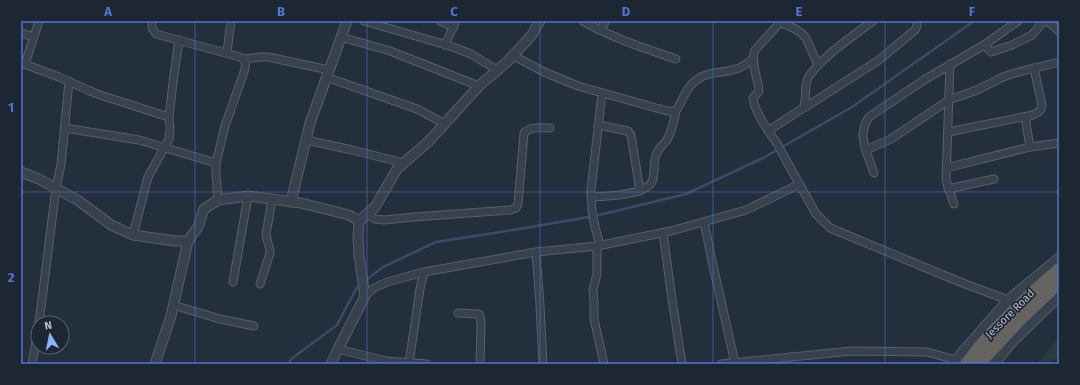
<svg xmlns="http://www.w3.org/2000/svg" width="1080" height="385" font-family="'Fira Sans',sans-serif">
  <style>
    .green { fill: #263c3f }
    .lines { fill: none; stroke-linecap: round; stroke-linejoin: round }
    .stream { stroke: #394c67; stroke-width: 2.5 }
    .minor-casing { stroke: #565f6c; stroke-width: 9 }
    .tertiary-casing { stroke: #565f6c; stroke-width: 11 }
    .trunk-casing { stroke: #434c59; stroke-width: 14 }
    .minor { stroke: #38414e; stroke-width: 7 }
    .tertiary { stroke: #38414e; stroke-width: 9 }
    .trunk { stroke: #656462; stroke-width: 12 }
    .grid { fill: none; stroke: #5274d3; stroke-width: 1; stroke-opacity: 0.55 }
    .labels { text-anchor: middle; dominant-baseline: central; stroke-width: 3.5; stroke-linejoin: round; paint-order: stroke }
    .street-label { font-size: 11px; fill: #b4bcc9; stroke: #1d2633 }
    .neatline { fill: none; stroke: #5274d3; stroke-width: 1.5 }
    .grid-label { font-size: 13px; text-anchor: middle; font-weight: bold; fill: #5274d3 }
  </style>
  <rect width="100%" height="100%" fill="#242f3e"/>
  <!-- green -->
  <path class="green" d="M 1059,338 L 1059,354 L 1050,364 L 1036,364 Z"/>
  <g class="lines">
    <!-- stream -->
    <g class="stream">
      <path d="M 365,281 L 383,267 L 436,242 L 519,229 L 595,216 L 686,194 L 763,158 L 852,107 L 974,21"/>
      <path d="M 289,364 L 291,359 L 337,325 L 356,289 L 361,284"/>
    </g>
    <defs>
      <g id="minor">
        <path d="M 152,21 L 152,28 L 156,34 L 240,57 C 246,60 246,63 245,69 L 225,126 L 216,163 L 216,174 L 218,200"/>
        <path d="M 364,21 L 450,46 L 471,54 L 497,70"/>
        <path d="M 440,21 L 454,27"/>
        <path d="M 583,21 C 612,38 644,48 676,59"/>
        <path d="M 780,21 L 777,26 L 755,50 C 750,61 758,78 759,91 L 753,98 C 754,111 768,131 776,142 L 816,214 L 830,228 L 960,282 L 1008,300 L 1022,303"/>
        <path d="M 1047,21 L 1059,31"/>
        <path d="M 779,22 C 789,26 799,29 806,38 L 818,65"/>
        <path d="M 600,30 L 606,21"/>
        <path d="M 21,33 L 34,37"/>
        <path d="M 341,37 L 390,51 L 479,86"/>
        <path d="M 445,45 L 456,21"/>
        <path d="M 984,45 L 991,52 L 1012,45 L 1032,35 L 1042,23 L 1045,21"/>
        <path d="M 227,52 L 231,21"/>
        <path d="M 512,55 L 544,72 L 578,86 L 667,111 L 676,111 C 682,102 684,92 692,84 C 705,70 721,74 736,69 C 743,67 747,63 753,59"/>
        <path d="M 244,59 L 260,57 L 268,57 L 329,70"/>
        <path d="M 24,64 L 59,77 L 90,91 L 103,96 L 169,117"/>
        <path d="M 950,64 L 946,180 L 954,204"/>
        <path d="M 21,65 L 26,61 L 39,21"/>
        <path d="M 326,77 L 417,109 L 445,124"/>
        <path d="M 804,108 L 879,60 L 915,30 L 917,26 L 917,21"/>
        <path d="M 598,125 L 628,131 L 631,135 L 640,191"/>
        <path d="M 65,128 L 139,140 L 216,163"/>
        <path d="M 768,131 L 803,108 C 808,99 803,88 808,78 C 814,67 824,60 833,51 C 846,41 859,31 873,21"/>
        <path d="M 948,132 L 1028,116"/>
        <path d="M 306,140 L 352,150 L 404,163"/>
        <path d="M 1030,147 L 1026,123 L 1026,118 C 1032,114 1041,114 1042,106 L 1034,68"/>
        <path d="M 866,150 L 891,139 L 949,100 L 977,90 L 1003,77 L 1015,73 L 1059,62"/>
        <path d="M 946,168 L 1030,147 L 1059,143"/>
        <path d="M 874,173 C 868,155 856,135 869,117 L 924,80 L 984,45 L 1018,21"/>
        <path d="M 948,189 L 994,179"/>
        <path d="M 591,197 C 606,196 649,196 653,179 C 655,171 653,163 656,155 C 658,149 663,145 667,140 C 672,131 674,121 676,111"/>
        <path d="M 367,215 L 375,219 L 384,220 L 414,217 L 510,210 L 516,208 L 518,204 L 524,133 C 531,126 541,128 550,128"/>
        <path d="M 704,222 L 712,261 L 735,363"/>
        <path d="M 663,233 L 672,299 L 682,364"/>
        <path d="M 133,235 L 148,177 L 169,139 L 170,129 L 169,117 L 173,82 L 179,40"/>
        <path d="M 600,245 L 595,227 L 592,211 L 591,190 L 602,93"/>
        <path d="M 597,246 L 597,274 L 593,289 L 594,304 L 594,319 L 604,364"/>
        <path d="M 536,252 L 540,305 L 543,364"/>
        <path d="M 233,282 L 248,196"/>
        <path d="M 260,284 L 270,253 C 270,246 267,242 266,235 L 272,199"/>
        <path d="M 365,296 L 374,288 L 387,282 L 424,272 L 536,252 L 597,246 L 671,231 L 746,210 L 800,184"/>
        <path d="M 173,305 L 220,319 L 254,326"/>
        <path d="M 458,313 L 478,314 L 480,315 L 481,324 L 480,364"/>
        <path d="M 39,323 L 56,188 L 61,165 L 69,81"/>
        <path d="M 338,349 L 386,361 L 427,364"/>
        <path d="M 409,363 L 420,289 L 424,272"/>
        <path d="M 32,364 L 38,330"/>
        <path d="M 721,364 L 851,351 L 927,352 L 956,360 L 959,363"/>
      </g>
      <g id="tertiary">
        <path d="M 21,172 L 39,179 L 79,201 L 111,225 L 133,235 L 175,241 L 188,241 L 198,227 L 204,209 L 218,200 L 248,196 L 301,203 L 349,215 L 359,221 L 358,236 L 359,255 L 365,296 L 338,349 L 331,364"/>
        <path d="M 291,202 L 310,123 L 347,21"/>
        <path d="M 359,221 L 375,207 L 397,169 L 429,141 L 479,86 L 508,61 L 531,36 L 540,21"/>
        <path d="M 155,364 L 171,316 L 188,241"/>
        <path d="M 952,364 L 1008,300 L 1059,258"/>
        <path d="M 994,364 L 1013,341 L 1059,296"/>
      </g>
      <g id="trunk">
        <path d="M 966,364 L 980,346 L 994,330 L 1035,290 L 1059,269"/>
        <path d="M 979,364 L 1019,321 L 1059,283"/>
      </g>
    </defs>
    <!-- minor casing -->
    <use href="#minor" class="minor-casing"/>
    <!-- tertiary casing -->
    <use href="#tertiary" class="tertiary-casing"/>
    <!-- trunk casing -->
    <use href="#trunk" class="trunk-casing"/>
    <!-- minor -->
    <use href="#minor" class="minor"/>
    <!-- tertiary -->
    <use href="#tertiary" class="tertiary"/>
    <!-- trunk -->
    <use href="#trunk" class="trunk"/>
  </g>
  <!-- grid -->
  <path class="grid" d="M 195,21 L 195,364M 367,21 L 367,364M 540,21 L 540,364M 713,21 L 713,364M 885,21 L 885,364M 21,192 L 1059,192"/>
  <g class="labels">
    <!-- street labels -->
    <g class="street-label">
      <text transform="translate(1010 314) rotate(-45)">Jessore Road</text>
    </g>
  </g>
  <!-- border -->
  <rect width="1080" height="385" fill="none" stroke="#1d2633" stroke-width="44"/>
  <!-- north arrow -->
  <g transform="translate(50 335) rotate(350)"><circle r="19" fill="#1d2633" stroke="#59626f"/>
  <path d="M0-3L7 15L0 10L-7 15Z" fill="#8ab4f8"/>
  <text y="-6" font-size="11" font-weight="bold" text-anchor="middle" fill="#b4bcc9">N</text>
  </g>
  <rect x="22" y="22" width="1036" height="341" class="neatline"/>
  <g class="grid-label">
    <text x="108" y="16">A</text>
    <text x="281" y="16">B</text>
    <text x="454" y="16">C</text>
    <text x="626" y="16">D</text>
    <text x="799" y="16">E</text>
    <text x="972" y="16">F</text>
    <text x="11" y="112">1</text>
    <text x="11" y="282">2</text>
  </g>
</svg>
